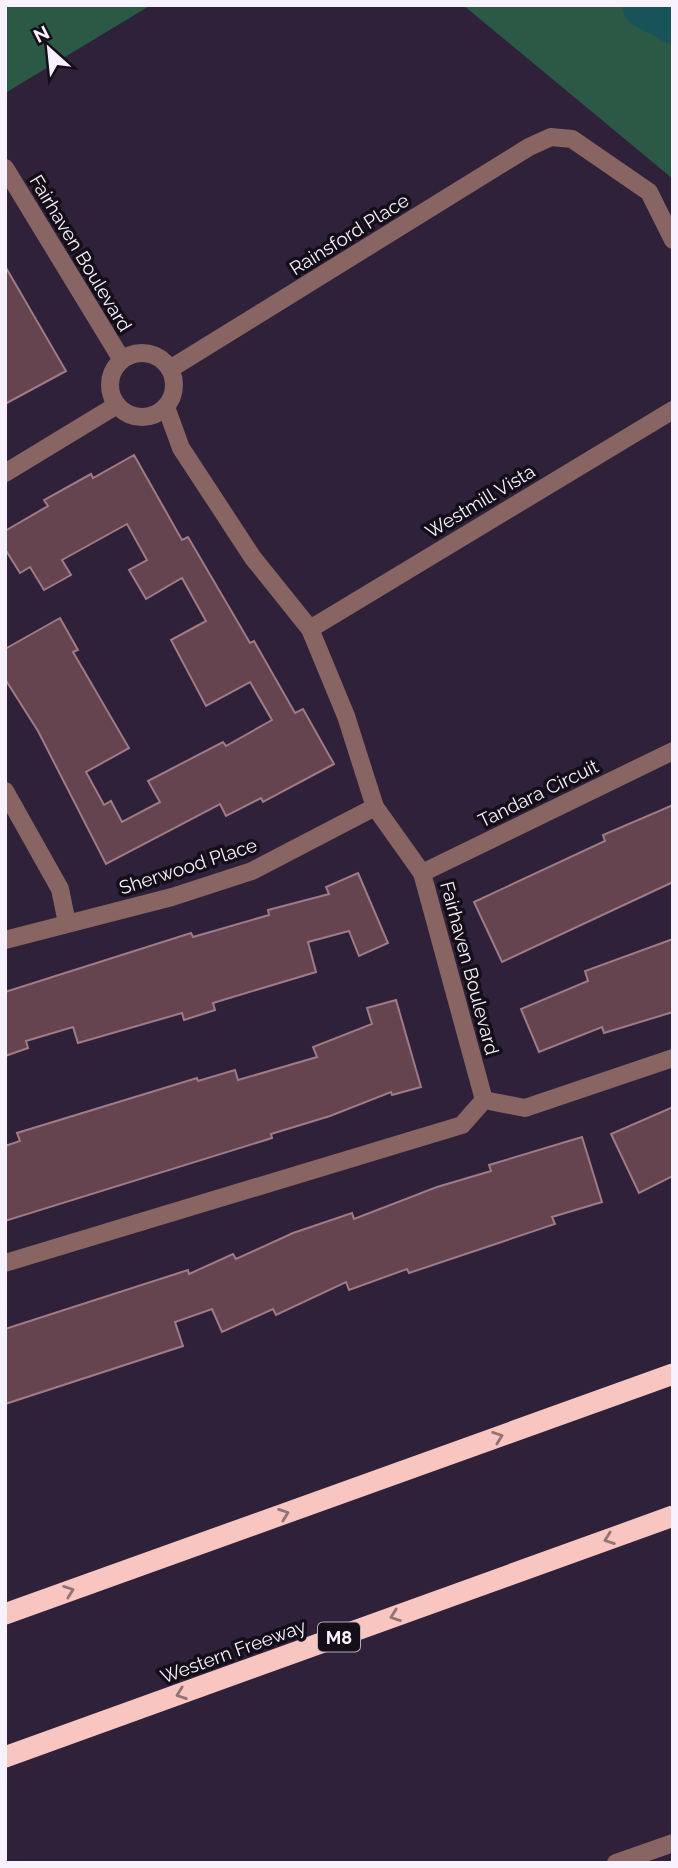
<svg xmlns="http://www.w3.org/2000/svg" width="678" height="1868" font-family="Raleway,sans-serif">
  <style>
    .green { fill: #2b5945 }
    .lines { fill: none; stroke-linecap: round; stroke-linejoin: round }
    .river { stroke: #175358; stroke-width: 47 }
    .building { fill: #65444f; stroke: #9f7b86; stroke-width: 2 }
    .minor { stroke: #886562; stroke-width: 18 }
    .motorway { stroke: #f9c5c0; stroke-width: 21 }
    .oneway { stroke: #927375 }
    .labels { text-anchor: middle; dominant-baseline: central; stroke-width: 7; stroke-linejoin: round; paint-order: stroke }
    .shield { fill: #140e19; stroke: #b4adba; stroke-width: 2 }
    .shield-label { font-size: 18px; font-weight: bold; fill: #f8f1ff }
    .street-label { font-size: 19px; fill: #f8f1ff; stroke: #140e19 }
  </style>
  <rect width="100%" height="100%" fill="#2f213a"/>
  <!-- green -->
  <g class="green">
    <path d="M 5,5 L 151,5 L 7,92 Z"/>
    <path d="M 463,5 L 673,5 L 673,179 Z"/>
  </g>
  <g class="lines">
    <!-- river -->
    <path class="river" d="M 646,5 L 673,20"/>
  </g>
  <!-- building -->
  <g class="building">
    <path d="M 5,266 L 66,371 L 5,404 Z"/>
    <path d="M 134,455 L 182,540 L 188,537 L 250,643 L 254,641 L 295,713 L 303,709 L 334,764 L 263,802 L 261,798 L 226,816 L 220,804 L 106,864 L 38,731 L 5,679 L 5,649 L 60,618 L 78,650 L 73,652 L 129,748 L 86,772 L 104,805 L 111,801 L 122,822 L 160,802 L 148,781 L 223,742 L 226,746 L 272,720 L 250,682 L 206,706 L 171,640 L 206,621 L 182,578 L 146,599 L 129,570 L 147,560 L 127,524 L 62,560 L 71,575 L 44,590 L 30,567 L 20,573 L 5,549 L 5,531 L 48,506 L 44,500 L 91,474 L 93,478 Z"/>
    <path d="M 673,805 L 673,882 L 502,962 L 474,902 L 605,841 L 603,835 Z"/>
    <path d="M 358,873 L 388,943 L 359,956 L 349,931 L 308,942 L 316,972 L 213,1003 L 215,1010 L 184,1020 L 182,1013 L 78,1043 L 73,1027 L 26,1041 L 28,1048 L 5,1056 L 5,992 L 191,933 L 193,937 L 269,915 L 268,910 L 329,894 L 326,887 Z"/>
    <path d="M 673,939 L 673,1012 L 604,1033 L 602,1027 L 539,1052 L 521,1009 L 588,981 L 585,971 Z"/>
    <path d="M 396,1000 L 421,1087 L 392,1095 L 391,1092 L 330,1116 L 271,1134 L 272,1138 L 5,1221 L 5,1146 L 20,1141 L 17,1133 L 197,1078 L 198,1081 L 235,1070 L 238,1080 L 317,1057 L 313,1047 L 372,1024 L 367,1008 Z"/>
    <path d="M 673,1107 L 673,1176 L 639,1193 L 611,1134 Z"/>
    <path d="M 582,1137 L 602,1202 L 552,1217 L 555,1224 L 409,1273 L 407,1269 L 349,1290 L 346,1282 L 276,1315 L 273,1309 L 222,1332 L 212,1309 L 175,1322 L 183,1346 L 5,1404 L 5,1329 L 188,1270 L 189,1274 L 233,1254 L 236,1259 L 293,1233 L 352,1213 L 354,1219 L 437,1187 L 491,1171 L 489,1165 Z"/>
  </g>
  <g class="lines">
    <!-- minor -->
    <g class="minor">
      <path d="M 5,168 L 122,360"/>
      <circle cx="142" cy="385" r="32"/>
      <path d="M 170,369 L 529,147 L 551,137 L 572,139 L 649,192 L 673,240"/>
      <path d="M 166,407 L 181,448 L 253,558 L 310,629 L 346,716 L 375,807 L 422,873 L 484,1100"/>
      <path d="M 5,473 L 117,405"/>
      <path d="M 310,629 L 673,410"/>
      <path d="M 5,791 L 60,889 L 67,923"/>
      <path d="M 422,873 L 673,751"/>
      <path d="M 5,940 L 172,897 L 252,871 L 375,807"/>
      <path d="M 484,1100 L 525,1108 L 673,1058"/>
      <path d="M 5,1263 L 462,1125 L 484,1100"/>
      <path d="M 616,1863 L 673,1843"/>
    </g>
    <!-- motorway -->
    <g class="motorway">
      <path d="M 5,1614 L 673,1374"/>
      <path d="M 5,1757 L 673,1516"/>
    </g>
  </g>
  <!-- one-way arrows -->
  <defs><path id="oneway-chevron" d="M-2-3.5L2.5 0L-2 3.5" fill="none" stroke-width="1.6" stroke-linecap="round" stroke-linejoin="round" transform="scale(1.75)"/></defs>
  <g class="oneway">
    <use href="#oneway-chevron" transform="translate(498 1437) rotate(-20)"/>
    <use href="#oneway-chevron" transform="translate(284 1514) rotate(-20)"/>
    <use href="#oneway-chevron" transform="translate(609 1539) rotate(160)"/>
    <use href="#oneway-chevron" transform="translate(69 1591) rotate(-20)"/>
    <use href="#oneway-chevron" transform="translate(395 1616) rotate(160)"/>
    <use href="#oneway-chevron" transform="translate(181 1694) rotate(160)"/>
  </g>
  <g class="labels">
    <!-- shield labels -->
    <rect class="shield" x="318" y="1622.5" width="42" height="29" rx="5"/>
    <g class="shield-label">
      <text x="339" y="1637">M8</text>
    </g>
    <!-- street labels -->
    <g class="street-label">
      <text transform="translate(349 234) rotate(-32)">Rainsford Place</text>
      <text transform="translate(81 253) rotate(59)">Fairhaven Boulevard</text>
      <text transform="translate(480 501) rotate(-31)">Westmill Vista</text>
      <text transform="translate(538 793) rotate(-26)">Tandara Circuit</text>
      <text transform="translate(188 866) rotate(-18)">Sherwood Place</text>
      <text transform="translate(470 968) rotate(75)">Fairhaven Boulevard</text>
      <text transform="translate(233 1651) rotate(-20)">Western Freeway</text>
    </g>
  </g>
  <!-- border -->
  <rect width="678" height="1868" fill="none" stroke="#f8f1ff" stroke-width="14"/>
  <!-- north arrow -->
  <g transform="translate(49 49) rotate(333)" stroke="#140e19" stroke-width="5" paint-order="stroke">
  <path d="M0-5L12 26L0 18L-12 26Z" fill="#f8f1ff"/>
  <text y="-10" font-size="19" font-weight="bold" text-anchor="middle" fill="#f8f1ff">N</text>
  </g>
</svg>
